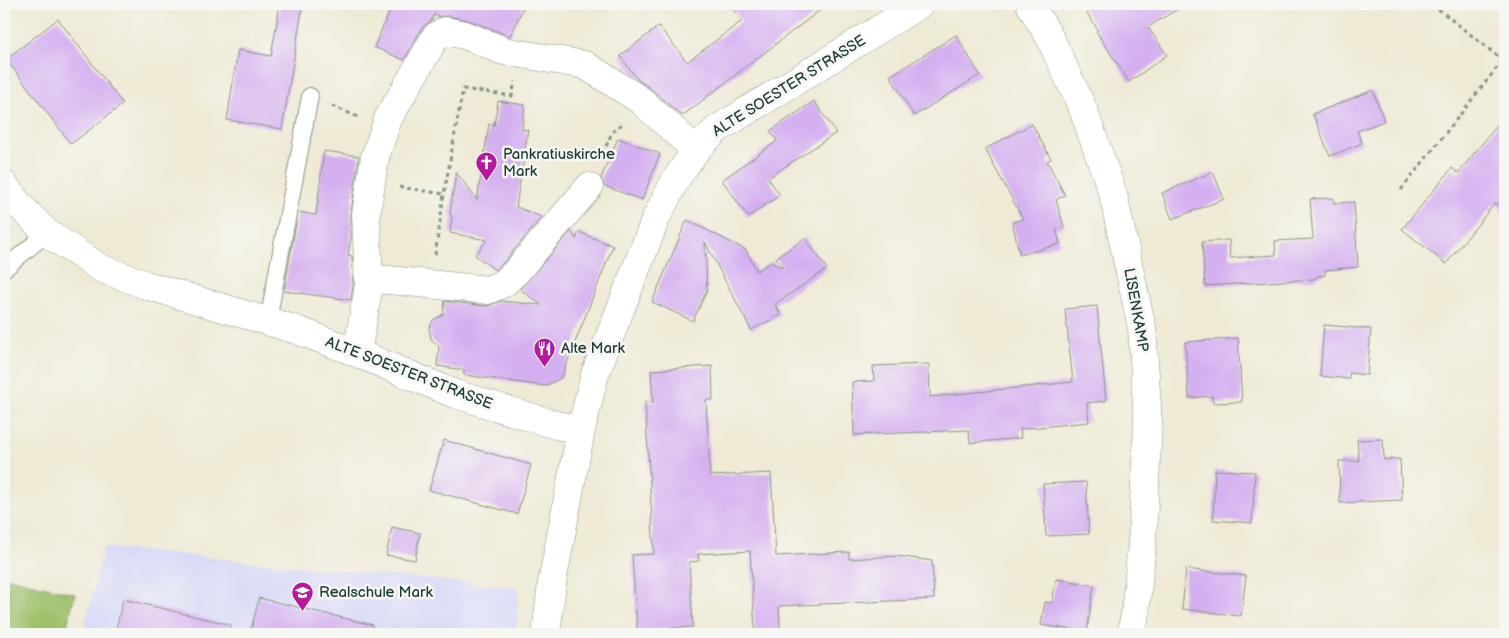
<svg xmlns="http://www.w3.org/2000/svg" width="1509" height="638" font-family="'Balsamiq Sans',sans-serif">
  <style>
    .built { fill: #d6d8f8 }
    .green { fill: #9dc069; stroke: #5e7e4e }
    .building { fill: #d5b0f1 }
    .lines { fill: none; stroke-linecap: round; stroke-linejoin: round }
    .service-casing { stroke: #879484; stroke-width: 18 }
    .minor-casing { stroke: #879484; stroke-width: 29 }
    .path { stroke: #879484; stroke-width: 3; stroke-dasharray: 4 4; stroke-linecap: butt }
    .service { stroke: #fff; stroke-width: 16 }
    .minor { stroke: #fff; stroke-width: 28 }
    .labels { text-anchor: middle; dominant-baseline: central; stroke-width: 5; stroke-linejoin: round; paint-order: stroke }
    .street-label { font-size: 15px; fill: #1f3d34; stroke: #f6f6f2 }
    .poi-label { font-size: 15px; fill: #1f3d34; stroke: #f6f6f2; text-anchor: start }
  </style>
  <rect width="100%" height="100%" fill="#f6f6f2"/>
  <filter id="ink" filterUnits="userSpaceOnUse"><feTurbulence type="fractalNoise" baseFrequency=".02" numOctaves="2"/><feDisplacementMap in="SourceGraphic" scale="10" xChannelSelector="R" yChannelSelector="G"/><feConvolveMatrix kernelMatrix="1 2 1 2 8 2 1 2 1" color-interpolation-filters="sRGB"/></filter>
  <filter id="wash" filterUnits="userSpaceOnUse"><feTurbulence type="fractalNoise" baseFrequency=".0096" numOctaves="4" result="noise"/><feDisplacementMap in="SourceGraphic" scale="20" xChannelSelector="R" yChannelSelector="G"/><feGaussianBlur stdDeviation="1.12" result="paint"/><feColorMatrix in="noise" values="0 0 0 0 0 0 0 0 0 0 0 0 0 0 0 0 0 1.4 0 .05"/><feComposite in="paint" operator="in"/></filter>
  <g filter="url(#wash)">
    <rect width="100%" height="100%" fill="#efead5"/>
    <!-- built -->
    <path class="built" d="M 103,547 L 519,588 L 516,634 L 83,634 Z"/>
    <!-- green -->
    <path class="green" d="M 4,577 L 75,594 L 65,634 L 4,634 Z"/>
    <g id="blocks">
      <!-- building -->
      <g class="building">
        <path d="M 280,4 L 303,4 L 282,129 L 227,120 L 238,50 L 271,56 Z"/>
        <path d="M 393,4 L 525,4 L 510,36 L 468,20 L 448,16 L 440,17 L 434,14 L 431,21 L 422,28 L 404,60 L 374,47 Z"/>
        <path d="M 729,4 L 828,4 L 682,116 L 650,88 L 638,80 L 620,56 L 659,26 L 687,62 L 742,21 Z"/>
        <path d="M 1081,4 L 1186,4 L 1148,27 L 1167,55 L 1129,82 L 1096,31 L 1098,30 Z"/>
        <path d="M 58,19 L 123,104 L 71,144 L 6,59 Z"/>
        <path d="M 956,35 L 980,75 L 914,116 L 890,76 Z"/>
        <path d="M 1373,90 L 1384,121 L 1357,131 L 1362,143 L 1330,156 L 1313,114 Z"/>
        <path d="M 498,101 L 525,105 L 522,129 L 528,130 L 516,207 L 542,217 L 505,261 L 495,270 L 475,255 L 487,240 L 450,233 L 452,217 L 450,213 L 456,172 L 477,200 L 489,124 L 494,125 Z"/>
        <path d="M 814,101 L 836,133 L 768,178 L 780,195 L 748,217 L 722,180 L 777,141 L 770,131 Z"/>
        <path d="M 1505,116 L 1505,212 L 1495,203 L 1446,264 L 1402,229 L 1452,168 L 1458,173 Z"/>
        <path d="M 1032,124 L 1051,159 L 1047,161 L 1065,195 L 1056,200 L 1064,227 L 1056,229 L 1060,244 L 1020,255 L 1012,222 L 1023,219 L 985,149 Z"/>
        <path d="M 618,138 L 660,154 L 642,200 L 604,186 L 601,178 Z"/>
        <path d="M 324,151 L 359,156 L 351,212 L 351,237 L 348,255 L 352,256 L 353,284 L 351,300 L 284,291 L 298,212 L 316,215 Z"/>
        <path d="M 1213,172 L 1224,199 L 1172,219 L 1162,193 Z"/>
        <path d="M 1333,198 L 1334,203 L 1354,202 L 1358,267 L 1325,270 L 1325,275 L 1318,276 L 1315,279 L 1205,286 L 1202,242 L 1229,240 L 1230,258 L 1276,255 L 1275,241 L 1313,239 L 1310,199 Z"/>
        <path d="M 687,220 L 746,250 L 757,271 L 771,262 L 783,268 L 776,258 L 805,238 L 827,269 L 775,304 L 781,315 L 751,330 L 705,242 L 707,290 L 693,321 L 652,302 Z"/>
        <path d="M 571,231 L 576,239 L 579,232 L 613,246 L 561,378 L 545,386 L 464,375 L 464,370 L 437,366 L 439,346 L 431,339 L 429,328 L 433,320 L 443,315 L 445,301 L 486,306 L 501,301 L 541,305 L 520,289 Z"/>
        <path d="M 1097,306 L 1106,401 L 1087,403 L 1089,422 L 1020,429 L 1021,438 L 970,443 L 969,430 L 854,435 L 852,382 L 874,381 L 873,366 L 929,364 L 930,397 L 1073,382 L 1065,309 Z"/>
        <path d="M 1324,325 L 1371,329 L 1367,375 L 1349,373 L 1349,379 L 1320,376 Z"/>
        <path d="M 1238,338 L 1242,402 L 1213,403 L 1212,396 L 1189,398 L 1185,342 Z"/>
        <path d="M 712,366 L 713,400 L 706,400 L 710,476 L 771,473 L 776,556 L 849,552 L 849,559 L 897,556 L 932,561 L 934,599 L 779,606 L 780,628 L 755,630 L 750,551 L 698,554 L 699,561 L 689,562 L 693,627 L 637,630 L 632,555 L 654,554 L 645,402 L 653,402 L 651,370 Z"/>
        <path d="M 1383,439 L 1384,460 L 1400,459 L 1402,500 L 1340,503 L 1339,461 L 1359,461 L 1357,440 Z"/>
        <path d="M 444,440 L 531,465 L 517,514 L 429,490 Z"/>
        <path d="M 1215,470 L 1255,472 L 1252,523 L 1213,520 Z"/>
        <path d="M 1086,482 L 1089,534 L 1046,536 L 1043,484 Z"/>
        <path d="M 392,527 L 420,533 L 415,560 L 386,555 Z"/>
        <path d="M 1186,569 L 1246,576 L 1241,616 L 1182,609 Z"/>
        <path d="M 1056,579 L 1094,585 L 1087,632 L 1041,625 L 1045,602 L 1052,603 Z"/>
        <path d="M 259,598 L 373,625 L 372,634 L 250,634 Z"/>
        <path d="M 123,599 L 231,625 L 230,634 L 115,634 Z"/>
      </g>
    </g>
  </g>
  <g filter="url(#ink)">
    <use href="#blocks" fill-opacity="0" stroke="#879484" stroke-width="1"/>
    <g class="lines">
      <defs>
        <g id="service">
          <path d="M 4,269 L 47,233"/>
          <path d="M 268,321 L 310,96"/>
        </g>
        <g id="minor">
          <path d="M 1030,4 L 1051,40 L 1083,109 L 1113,194 L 1142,328 L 1148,423 L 1142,544 L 1135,614 L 1131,634"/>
          <path d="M 4,185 L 21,207 L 47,233 L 100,268 L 146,285 L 297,330 L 357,353 L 455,394 L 556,425 L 581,430"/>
          <path d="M 368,278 L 488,290 L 504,283 L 516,272 L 589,187"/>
          <path d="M 357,353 L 369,285 L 366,214 L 375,157 L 388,119 L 436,36 L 445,31 L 465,35 L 504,51 L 585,65 L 640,100 L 696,150"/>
          <path d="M 546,634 L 552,583 L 581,430 L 595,374 L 656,218 L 676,179 L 696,150 L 716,130 L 920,4"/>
        </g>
      </defs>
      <!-- service casing -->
      <use href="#service" class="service-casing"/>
      <!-- minor casing -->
      <use href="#minor" class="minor-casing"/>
      <!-- path -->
      <g class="path">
        <path d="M 1432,4 L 1505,62"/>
        <path d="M 332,106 L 358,117"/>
        <path d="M 600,161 L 612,132 L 623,123"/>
        <path d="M 399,187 L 444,194"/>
        <path d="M 1401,190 L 1503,60"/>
        <path d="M 435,255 L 444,194 L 463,89 L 512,96 L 515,81"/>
      </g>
      <!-- service -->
      <use href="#service" class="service"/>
      <!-- minor -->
      <use href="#minor" class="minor"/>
    </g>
  </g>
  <!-- icons -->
  <defs>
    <symbol id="church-pin" viewBox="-11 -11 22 30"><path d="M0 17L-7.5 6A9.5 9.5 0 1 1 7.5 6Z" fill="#b5179e" stroke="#f6f6f2"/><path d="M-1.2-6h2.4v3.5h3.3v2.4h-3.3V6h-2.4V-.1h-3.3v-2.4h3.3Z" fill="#fff"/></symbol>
    <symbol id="restaurant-pin" viewBox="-11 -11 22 30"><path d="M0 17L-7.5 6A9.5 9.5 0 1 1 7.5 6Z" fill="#b5179e" stroke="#f6f6f2"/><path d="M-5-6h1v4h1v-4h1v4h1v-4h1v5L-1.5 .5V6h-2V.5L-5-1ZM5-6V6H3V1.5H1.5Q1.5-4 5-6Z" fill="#fff"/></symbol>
    <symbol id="school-pin" viewBox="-11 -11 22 30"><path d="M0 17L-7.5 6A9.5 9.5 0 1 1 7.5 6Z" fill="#b5179e" stroke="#f6f6f2"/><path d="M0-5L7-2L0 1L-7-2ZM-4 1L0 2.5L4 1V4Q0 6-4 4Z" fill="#fff"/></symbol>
  </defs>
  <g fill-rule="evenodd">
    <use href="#church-pin" x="474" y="150" width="25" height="34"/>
    <use href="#restaurant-pin" x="532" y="336" width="25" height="34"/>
    <use href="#school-pin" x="290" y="580" width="25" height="34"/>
  </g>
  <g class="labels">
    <!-- street labels -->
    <g class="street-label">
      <text transform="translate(789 86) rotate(-32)">ALTE SOESTER STRASSE</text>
      <text transform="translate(1136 310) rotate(80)">LISENKAMP</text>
      <text transform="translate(409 373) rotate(21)">ALTE SOESTER STRASSE</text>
    </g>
    <!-- poi labels -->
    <g class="poi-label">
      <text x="503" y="154">Pankratiuskirche<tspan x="503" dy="17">Mark</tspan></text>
      <text x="561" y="348">Alte Mark</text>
      <text x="319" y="592">Realschule Mark</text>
    </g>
  </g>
  <!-- margin -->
  <rect width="1509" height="638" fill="none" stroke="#f6f6f2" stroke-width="20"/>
</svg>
